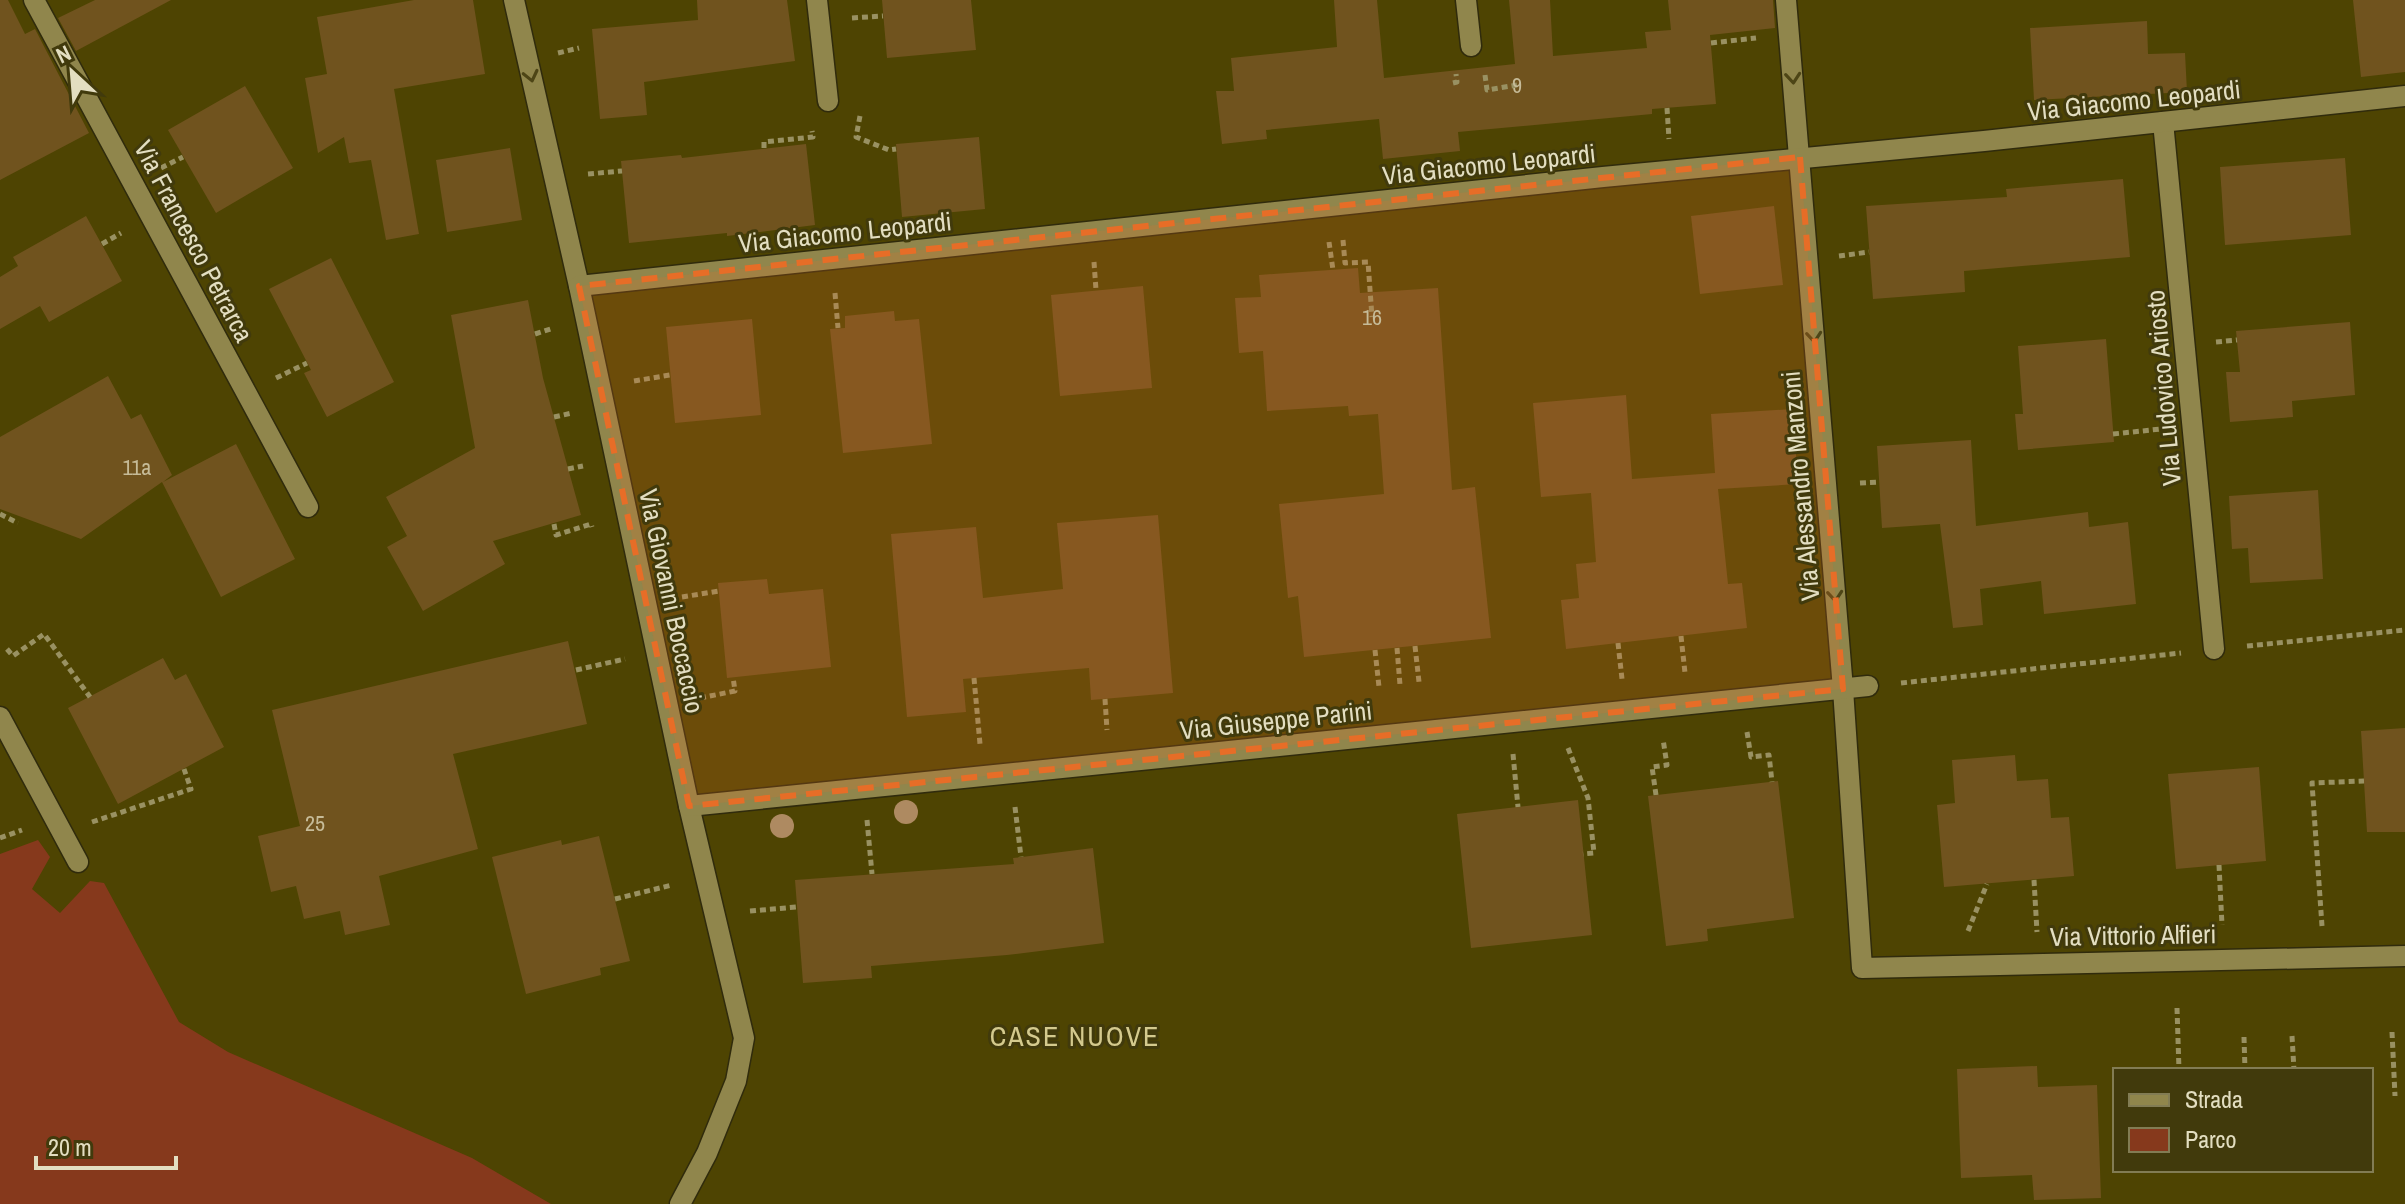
<svg xmlns="http://www.w3.org/2000/svg" width="2405" height="1204" font-family="'Archivo Narrow',sans-serif">
  <style>
    .green { fill: #86391c }
    .building { fill: #70531e }
    .lines { fill: none; stroke-linecap: round; stroke-linejoin: round }
    .minor-casing { stroke: #302b0c; stroke-width: 23 }
    .path { stroke: #999162; stroke-width: 5; stroke-dasharray: 6 4; stroke-linecap: butt }
    .minor { stroke: #90864c; stroke-width: 20 }
    .tree { fill: #ae8a61 }
    .oneway { stroke: #4d4516 }
    .marked { fill: #e76d27; fill-opacity: 0.2; stroke: #e76d27; stroke-width: 6; stroke-dasharray: 16 10; stroke-linejoin: round }
    .labels { text-anchor: middle; dominant-baseline: central; stroke-width: 6; stroke-linejoin: round; paint-order: stroke }
    .number-label { font-size: 22px; fill: #c6bb98 }
    .street-label { font-size: 26px; fill: #e3dec1; stroke: #413a0c }
    .neighbourhood-label { font-size: 28px; letter-spacing: 2px; fill: #d4ca8e; stroke: #413a0c }
  </style>
  <rect width="100%" height="100%" fill="#4e4402"/>
  <!-- green -->
  <path class="green" d="M 38,840 L 50,857 L 32,889 L 60,913 L 90,881 L 104,883 L 179,1022 L 228,1052 L 472,1158 L 551,1204 L 0,1204 L 0,854 Z"/>
  <!-- building -->
  <g class="building">
    <path d="M 0,0 L 8,0 L 25,34 L 35,29 L 89,133 L 0,180 Z"/>
    <path d="M 95,0 L 171,0 L 76,51 L 58,18 Z"/>
    <path d="M 414,0 L 473,0 L 485,74 L 394,89 L 419,234 L 386,240 L 371,160 L 349,163 L 344,137 L 318,153 L 305,78 L 327,74 L 317,17 Z"/>
    <path d="M 697,0 L 787,0 L 795,61 L 644,82 L 647,115 L 600,119 L 592,29 L 698,20 Z"/>
    <path d="M 882,0 L 971,0 L 976,50 L 887,58 Z"/>
    <path d="M 1334,0 L 1377,0 L 1384,78 L 1515,64 L 1509,0 L 1550,0 L 1553,56 L 1647,48 L 1645,32 L 1671,30 L 1668,0 L 1773,0 L 1775,28 L 1710,35 L 1716,104 L 1652,109 L 1652,114 L 1458,132 L 1460,151 L 1383,159 L 1379,119 L 1266,130 L 1267,139 L 1222,144 L 1216,91 L 1234,91 L 1231,58 L 1337,47 Z"/>
    <path d="M 2353,0 L 2405,0 L 2405,72 L 2361,77 Z"/>
    <path d="M 2147,21 L 2148,54 L 2185,53 L 2187,92 L 2034,100 L 2030,28 Z"/>
    <path d="M 245,86 L 293,168 L 216,213 L 168,130 Z"/>
    <path d="M 979,137 L 985,209 L 902,217 L 896,144 Z"/>
    <path d="M 806,144 L 815,225 L 727,236 L 727,233 L 629,243 L 621,161 L 681,155 L 682,158 Z"/>
    <path d="M 510,148 L 522,220 L 447,232 L 436,160 Z"/>
    <path d="M 2345,158 L 2351,235 L 2225,245 L 2220,167 Z"/>
    <path d="M 2123,179 L 2130,257 L 1964,271 L 1965,292 L 1873,299 L 1866,206 L 2007,197 L 2006,189 Z"/>
    <path d="M 1774,206 L 1783,285 L 1700,294 L 1691,216 Z"/>
    <path d="M 86,216 L 122,281 L 49,322 L 40,306 L 0,329 L 0,277 L 18,266 L 13,257 Z"/>
    <path d="M 331,258 L 394,382 L 327,417 L 304,373 L 311,370 L 269,289 Z"/>
    <path d="M 1358,268 L 1360,293 L 1438,288 L 1452,490 L 1475,487 L 1491,638 L 1304,657 L 1298,596 L 1288,598 L 1279,504 L 1384,494 L 1378,414 L 1349,416 L 1348,406 L 1267,411 L 1263,351 L 1239,353 L 1235,298 L 1261,297 L 1259,275 Z"/>
    <path d="M 1143,286 L 1152,388 L 1060,396 L 1051,295 Z"/>
    <path d="M 528,300 L 543,378 L 581,515 L 493,541 L 505,564 L 423,611 L 387,547 L 407,536 L 386,497 L 475,448 L 451,315 Z"/>
    <path d="M 894,311 L 895,321 L 919,319 L 932,444 L 843,453 L 830,329 L 845,328 L 845,316 Z"/>
    <path d="M 752,319 L 761,415 L 675,423 L 666,327 Z"/>
    <path d="M 2350,322 L 2355,395 L 2292,401 L 2293,417 L 2230,422 L 2226,372 L 2240,372 L 2236,331 Z"/>
    <path d="M 2106,339 L 2114,442 L 2018,450 L 2015,414 L 2023,414 L 2018,346 Z"/>
    <path d="M 108,376 L 131,419 L 141,414 L 172,475 L 163,482 L 236,444 L 295,559 L 221,597 L 162,482 L 81,539 L 0,509 L 0,437 Z"/>
    <path d="M 1626,395 L 1632,479 L 1715,473 L 1711,414 L 1793,409 L 1798,484 L 1718,489 L 1728,584 L 1742,583 L 1747,628 L 1566,649 L 1561,600 L 1579,598 L 1576,564 L 1596,562 L 1591,493 L 1541,497 L 1533,403 Z"/>
    <path d="M 1971,440 L 1976,526 L 2088,512 L 2089,527 L 2128,522 L 2136,604 L 2044,614 L 2041,581 L 1980,589 L 1983,625 L 1953,628 L 1940,524 L 1882,528 L 1877,446 Z"/>
    <path d="M 2318,490 L 2323,579 L 2250,583 L 2248,548 L 2232,549 L 2229,496 Z"/>
    <path d="M 1158,515 L 1173,693 L 1091,700 L 1089,668 L 963,679 L 966,712 L 907,717 L 891,534 L 976,527 L 983,598 L 1063,589 L 1057,523 Z"/>
    <path d="M 767,579 L 769,594 L 823,589 L 831,667 L 727,678 L 718,583 Z"/>
    <path d="M 568,641 L 587,724 L 453,754 L 478,849 L 379,876 L 390,925 L 345,935 L 340,911 L 304,919 L 296,886 L 271,892 L 258,836 L 300,826 L 272,710 Z"/>
    <path d="M 163,658 L 175,680 L 186,674 L 224,747 L 118,804 L 68,708 Z"/>
    <path d="M 2405,728 L 2405,832 L 2367,832 L 2361,731 Z"/>
    <path d="M 2015,755 L 2017,781 L 2048,779 L 2051,818 L 2069,817 L 2074,876 L 1944,887 L 1937,805 L 1955,803 L 1952,760 Z"/>
    <path d="M 2259,767 L 2266,861 L 2176,869 L 2168,774 Z"/>
    <path d="M 1778,781 L 1794,918 L 1707,929 L 1708,941 L 1666,946 L 1648,796 Z"/>
    <path d="M 1578,800 L 1592,935 L 1471,948 L 1457,814 Z"/>
    <path d="M 599,836 L 630,961 L 600,968 L 601,975 L 526,994 L 492,857 L 561,840 L 562,845 Z"/>
    <path d="M 1093,848 L 1104,943 L 1007,955 L 871,966 L 872,978 L 803,983 L 795,880 L 1014,864 L 1013,858 Z"/>
    <path d="M 2037,1066 L 2038,1087 L 2097,1085 L 2101,1198 L 2034,1200 L 2032,1175 L 1961,1178 L 1957,1069 Z"/>
  </g>
  <g class="lines">
    <defs>
      <g id="minor">
        <path d="M 34,0 L 308,507"/>
        <path d="M 514,0 L 579,286 L 689,806 L 744,1038 L 736,1081 L 707,1153 L 680,1204"/>
        <path d="M 817,0 L 828,101"/>
        <path d="M 1466,0 L 1471,46"/>
        <path d="M 1786,0 L 1843,689 L 1862,968 L 2405,956"/>
        <path d="M 2163,122 L 2214,649"/>
        <path d="M 579,286 L 1603,177 L 1984,141 L 2405,96"/>
        <path d="M 0,717 L 78,862"/>
        <path d="M 689,806 L 1868,686"/>
      </g>
    </defs>
    <!-- minor casing -->
    <use href="#minor" class="minor-casing"/>
    <!-- path -->
    <g class="path">
      <path d="M 852,18 L 883,16"/>
      <path d="M 1711,43 L 1756,38"/>
      <path d="M 558,53 L 579,48"/>
      <path d="M 1485,75 L 1487,90 L 1517,85"/>
      <path d="M 1453,83 L 1457,82 L 1456,74"/>
      <path d="M 1667,108 L 1669,139"/>
      <path d="M 860,116 L 856,137 L 889,150 L 896,149"/>
      <path d="M 764,148 L 764,142 L 813,137 L 812,131"/>
      <path d="M 161,168 L 183,157"/>
      <path d="M 588,174 L 622,171"/>
      <path d="M 1343,240 L 1345,263 L 1368,262 L 1372,317"/>
      <path d="M 1329,242 L 1333,270"/>
      <path d="M 102,244 L 121,233"/>
      <path d="M 1839,256 L 1869,252"/>
      <path d="M 1094,262 L 1096,290"/>
      <path d="M 835,293 L 838,328"/>
      <path d="M 535,334 L 554,328"/>
      <path d="M 2216,342 L 2237,340"/>
      <path d="M 276,378 L 307,363"/>
      <path d="M 634,381 L 670,375"/>
      <path d="M 554,417 L 572,413"/>
      <path d="M 2113,434 L 2161,429"/>
      <path d="M 568,469 L 583,466"/>
      <path d="M 1860,483 L 1879,482"/>
      <path d="M 0,514 L 18,523"/>
      <path d="M 554,524 L 556,535 L 591,524 L 592,527"/>
      <path d="M 682,597 L 719,591"/>
      <path d="M 1681,636 L 1685,673"/>
      <path d="M 1618,643 L 1622,679"/>
      <path d="M 1415,646 L 1419,682"/>
      <path d="M 2247,646 L 2405,630"/>
      <path d="M 1397,648 L 1400,685"/>
      <path d="M 7,649 L 13,656 L 44,634 L 90,697"/>
      <path d="M 1375,650 L 1379,687"/>
      <path d="M 576,670 L 625,659"/>
      <path d="M 974,678 L 980,744"/>
      <path d="M 1901,683 L 2181,653"/>
      <path d="M 700,698 L 735,691 L 733,677"/>
      <path d="M 1105,699 L 1107,730"/>
      <path d="M 1747,732 L 1751,757 L 1769,755 L 1772,782"/>
      <path d="M 1568,748 L 1588,798 L 1594,853 L 1583,854"/>
      <path d="M 1513,754 L 1518,807"/>
      <path d="M 1656,795 L 1652,767 L 1667,765 L 1663,739"/>
      <path d="M 1015,807 L 1021,857"/>
      <path d="M 867,820 L 872,874"/>
      <path d="M 92,822 L 191,789 L 184,769"/>
      <path d="M 0,838 L 22,830"/>
      <path d="M 2219,865 L 2222,925"/>
      <path d="M 2034,880 L 2037,932"/>
      <path d="M 615,899 L 672,885"/>
      <path d="M 750,911 L 797,907"/>
      <path d="M 2322,926 L 2312,783 L 2364,781"/>
      <path d="M 1968,931 L 1987,884"/>
      <path d="M 2177,1008 L 2179,1070"/>
      <path d="M 2392,1032 L 2395,1096"/>
      <path d="M 2292,1036 L 2294,1070"/>
      <path d="M 2244,1037 L 2245,1070"/>
    </g>
    <!-- minor -->
    <use href="#minor" class="minor"/>
  </g>
  <!-- trees -->
  <g class="tree">
    <circle cx="906" cy="812" r="12"/>
    <circle cx="782" cy="826" r="12"/>
  </g>
  <!-- one-way arrows -->
  <defs><path id="oneway-chevron" d="M-2-3.5L2.5 0L-2 3.5" fill="none" stroke-width="1.6" stroke-linecap="round" stroke-linejoin="round" transform="scale(2)"/></defs>
  <g class="oneway">
    <use href="#oneway-chevron" transform="translate(531 76) rotate(77)"/>
    <use href="#oneway-chevron" transform="translate(1793 78) rotate(85)"/>
    <use href="#oneway-chevron" transform="translate(1814 337) rotate(85)"/>
    <use href="#oneway-chevron" transform="translate(1835 596) rotate(85)"/>
  </g>
  <!-- marked area -->
  <path class="marked" d="M 1800,157 L 1843,689 L 689,806 L 579,286 Z"/>
  <g class="labels">
    <!-- number labels -->
    <g class="number-label">
      <text x="1517" y="85">9</text>
      <text x="1372" y="317">16</text>
      <text x="137" y="467">11a</text>
      <text x="315" y="823">25</text>
    </g>
    <!-- street labels -->
    <g class="street-label">
      <text transform="translate(2134 100) rotate(-6)">Via Giacomo Leopardi</text>
      <text transform="translate(1489 164) rotate(-6)">Via Giacomo Leopardi</text>
      <text transform="translate(845 232) rotate(-6)">Via Giacomo Leopardi</text>
      <text transform="translate(194 241) rotate(62)">Via Francesco Petrarca</text>
      <text transform="translate(2163 388) rotate(-95)">Via Ludovico Ariosto</text>
      <text transform="translate(1800 486) rotate(-95)">Via Alessandro Manzoni</text>
      <text transform="translate(672 601) rotate(78)">Via Giovanni Boccaccio</text>
      <text transform="translate(1276 720) rotate(-6)">Via Giuseppe Parini</text>
      <text transform="translate(2133 935) rotate(-1)">Via Vittorio Alfieri</text>
    </g>
    <!-- neighbourhood labels -->
    <g class="neighbourhood-label">
      <text x="1075" y="1036">CASE NUOVE</text>
    </g>
  </g>
  <!-- legend -->
  <rect x="2113" y="1068" width="260" height="104" fill="#413a0c" stroke="#827c54" stroke-width="2"/>
  <rect x="2129" y="1094" width="40" height="12" fill="#90864c" stroke="#827c54" stroke-width="2"/>
  <text x="2185" y="1108" font-size="24" fill="#e3dec1">Strada</text>
  <rect x="2129" y="1128" width="40" height="24" fill="#86391c" stroke="#827c54" stroke-width="2"/>
  <text x="2185" y="1148" font-size="24" fill="#e3dec1">Parco</text>
  <!-- north arrow -->
  <g transform="translate(72 72) rotate(334)" stroke="#413a0c" stroke-width="6" paint-order="stroke">
  <path d="M0-6L14 30L0 20L-14 30Z" fill="#e3dec1"/>
  <text y="-12" font-size="22" font-weight="bold" text-anchor="middle" fill="#e3dec1">N</text>
  </g>
  <!-- scale -->
  <path d="M36 1156v12h140v-12" fill="none" stroke="#e3dec1" stroke-width="4"/>
  <text x="48" y="1156" font-size="24" fill="#e3dec1" stroke="#413a0c" stroke-width="6" paint-order="stroke">20 m</text>
</svg>
